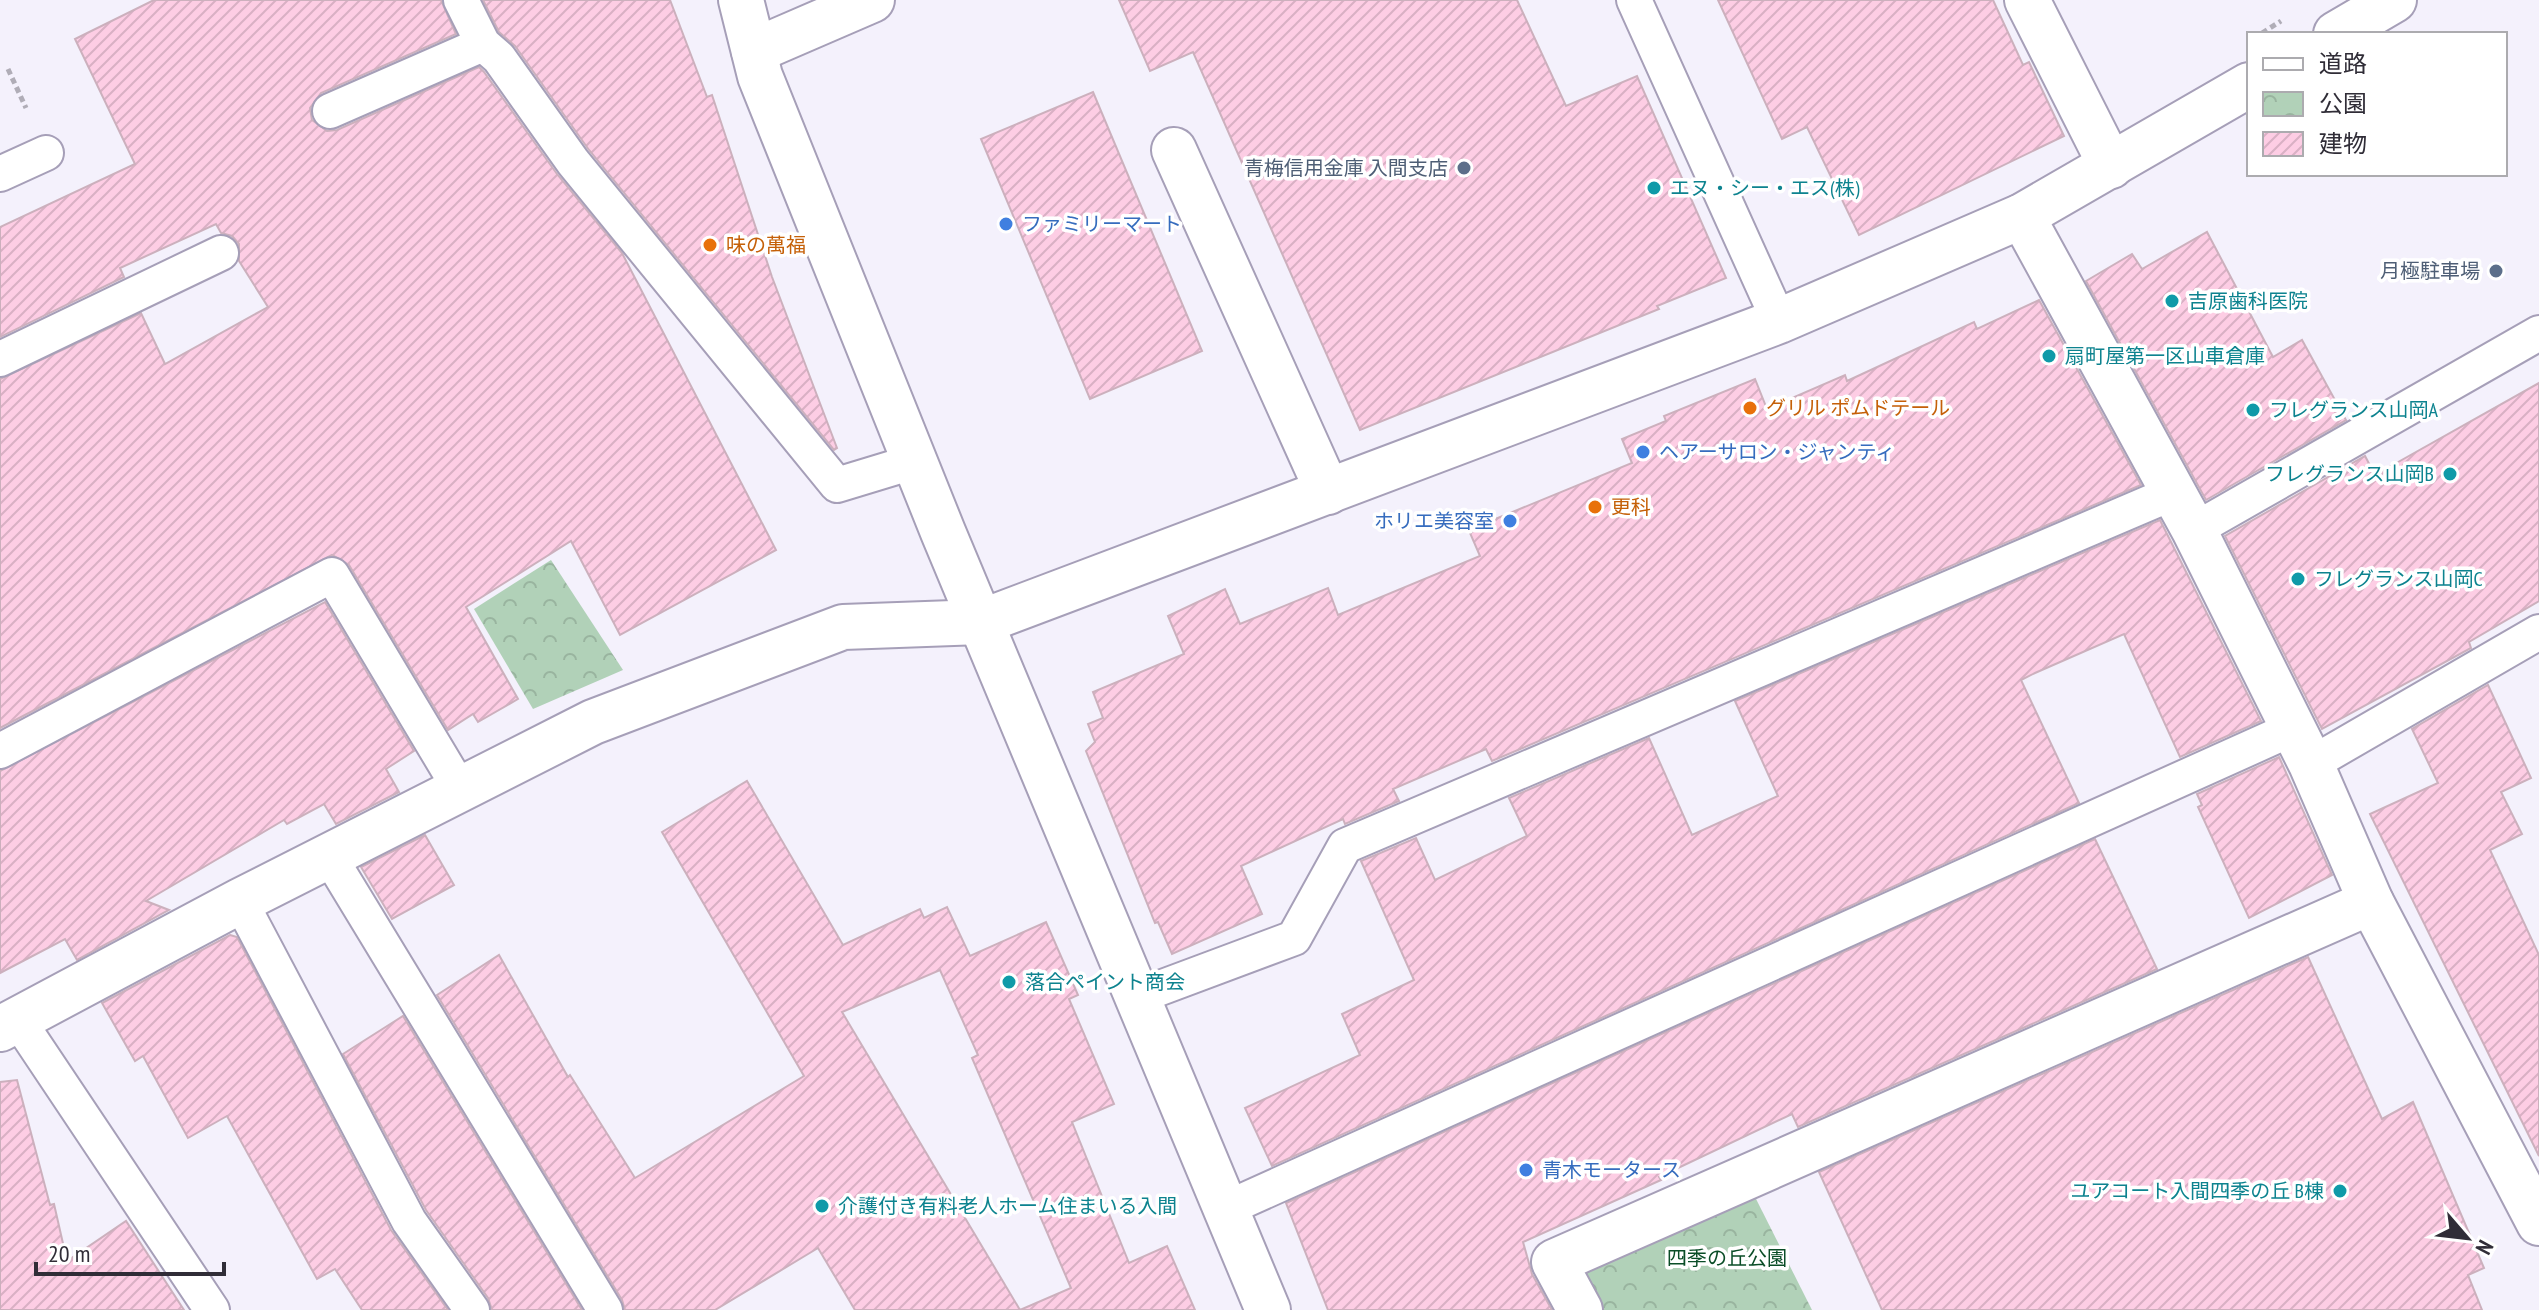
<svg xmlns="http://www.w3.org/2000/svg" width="2539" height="1310" font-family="'PT Sans Narrow','Noto Sans JP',sans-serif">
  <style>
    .park { fill: url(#park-crowns) }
    .building { fill: url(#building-hatch); stroke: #ccb0bd; stroke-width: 2 }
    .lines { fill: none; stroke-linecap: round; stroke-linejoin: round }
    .lane-casing { stroke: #a69fb8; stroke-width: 38 }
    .street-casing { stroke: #a69fb8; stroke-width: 48 }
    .secondary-casing { stroke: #a69fb8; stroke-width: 48 }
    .path { stroke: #b0adb7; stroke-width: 5; stroke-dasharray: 6 4; stroke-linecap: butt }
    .lane { stroke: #fff; stroke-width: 34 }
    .street { stroke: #fff; stroke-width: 44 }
    .secondary { stroke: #fff; stroke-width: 44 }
    .service-dot { fill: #5c6f8a; stroke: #fff; stroke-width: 3 }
    .culture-dot { fill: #0f9aa8; stroke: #fff; stroke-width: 3 }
    .shop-dot { fill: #3f7fe0; stroke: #fff; stroke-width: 3 }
    .food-dot { fill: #e8710a; stroke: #fff; stroke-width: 3 }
    .labels { text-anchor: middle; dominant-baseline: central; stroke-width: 7; stroke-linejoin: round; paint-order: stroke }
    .service-label { font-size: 20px; fill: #4e5e75; stroke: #fff; text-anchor: end }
    .culture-label { font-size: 20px; fill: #0d838f; stroke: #fff; text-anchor: start }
    .shop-label { font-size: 20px; fill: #366cbe; stroke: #fff; text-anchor: start }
    .food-label { font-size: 20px; fill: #c56008; stroke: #fff; text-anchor: start }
    .park-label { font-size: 20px; fill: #0a4d27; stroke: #fff }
  </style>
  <defs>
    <pattern id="park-crowns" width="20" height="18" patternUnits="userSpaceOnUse" patternTransform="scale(2)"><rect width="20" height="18" fill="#b1d1b8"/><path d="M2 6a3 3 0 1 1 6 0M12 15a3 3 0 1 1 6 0" fill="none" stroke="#99b49f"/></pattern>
    <pattern id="building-hatch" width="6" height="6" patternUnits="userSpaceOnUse" patternTransform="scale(2)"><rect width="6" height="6" fill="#fdcde4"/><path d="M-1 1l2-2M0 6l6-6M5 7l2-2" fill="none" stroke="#d9b0c4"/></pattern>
  </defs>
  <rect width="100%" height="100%" fill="#f4f1fc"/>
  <!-- park -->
  <g class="park">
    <path d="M 551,560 L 623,670 L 533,709 L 474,609 Z"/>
    <path d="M 1752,1191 L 1812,1310 L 1599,1310 L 1583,1280 L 1592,1264 Z"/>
  </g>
  <!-- building -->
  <g class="building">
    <path d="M 154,0 L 441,0 L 456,34 L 321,93 L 310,108 L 312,120 L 327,131 L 337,130 L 479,67 L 484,72 L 557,174 L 622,253 L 776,550 L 620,635 L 571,541 L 466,607 L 518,699 L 478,722 L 473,714 L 448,730 L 349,565 L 332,555 L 0,728 L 0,379 L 141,313 L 165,364 L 268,307 L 239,261 L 239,244 L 232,236 L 221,233 L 216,224 L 120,268 L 124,277 L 0,337 L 0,227 L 135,164 L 75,39 Z"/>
    <path d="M 483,0 L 670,0 L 707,97 L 712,95 L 772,277 L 837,448 L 834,450 L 589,150 L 515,46 L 499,32 Z"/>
    <path d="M 1119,0 L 1517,0 L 1566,106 L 1637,76 L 1726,278 L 1657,306 L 1659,309 L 1360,430 L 1193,52 L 1150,71 Z"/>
    <path d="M 1718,0 L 1993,0 L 2023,65 L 2029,62 L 2064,136 L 1859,235 L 1807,127 L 1782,139 Z"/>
    <path d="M 1093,92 L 1202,351 L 1090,399 L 981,139 Z"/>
    <path d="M 2207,232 L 2273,357 L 2302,340 L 2346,420 L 2206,500 L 2086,281 L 2132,254 L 2142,269 Z"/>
    <path d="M 2039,300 L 2141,485 L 1492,761 L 1486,749 L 1393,789 L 1399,801 L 1345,824 L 1343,819 L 1241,866 L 1262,914 L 1172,954 L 1158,922 L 1155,923 L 1086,751 L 1095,742 L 1088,724 L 1103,718 L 1093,692 L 1184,654 L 1168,616 L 1225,589 L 1240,624 L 1328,588 L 1338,615 L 1480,556 L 1470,533 L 1488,522 L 1632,463 L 1622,439 L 1666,421 L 1664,416 L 1755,379 L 1767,409 L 1845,375 L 1847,381 L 1974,322 L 1977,329 Z"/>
    <path d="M 2539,383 L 2539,601 L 2469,642 L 2471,648 L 2322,729 L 2225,536 L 2365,456 L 2375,475 Z"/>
    <path d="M 2160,520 L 2261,721 L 2180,757 L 2124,634 L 2035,673 L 2021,680 L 2079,803 L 1272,1166 L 1245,1108 L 1360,1055 L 1342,1014 L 1414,980 L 1361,861 L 1416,838 L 1435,880 L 1527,836 L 1509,798 L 1649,738 L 1692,835 L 1778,796 L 1735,701 Z"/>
    <path d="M 325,602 L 414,751 L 386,769 L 399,792 L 336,824 L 324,804 L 287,824 L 284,820 L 146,901 L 169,910 L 77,960 L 65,939 L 0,973 L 0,771 Z"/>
    <path d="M 2488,685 L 2531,778 L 2501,792 L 2522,834 L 2490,850 L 2539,955 L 2539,1156 L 2370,814 L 2438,783 L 2412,729 Z"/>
    <path d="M 2279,757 L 2332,875 L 2249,918 L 2198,807 L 2202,805 L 2197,794 Z"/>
    <path d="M 747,781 L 843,945 L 920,909 L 924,918 L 947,907 L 970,956 L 1046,922 L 1078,995 L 1069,999 L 1114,1104 L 1072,1122 L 1129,1263 L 1167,1246 L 1195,1310 L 1020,1310 L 1071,1288 L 972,1058 L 978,1055 L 940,970 L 842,1012 L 1020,1310 L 855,1310 L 818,1248 L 715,1310 L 625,1310 L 622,1300 L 437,995 L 499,955 L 568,1077 L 570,1075 L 635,1178 L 804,1076 L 662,832 Z"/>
    <path d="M 425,835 L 454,885 L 392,919 L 361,867 Z"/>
    <path d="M 2095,839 L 2157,969 L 1798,1127 L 1792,1114 L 1659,1177 L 1661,1180 L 1523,1242 L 1532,1274 L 1552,1310 L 1328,1310 L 1286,1203 Z"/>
    <path d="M 230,935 L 237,937 L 391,1230 L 448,1310 L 362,1310 L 335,1269 L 317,1279 L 227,1116 L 188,1138 L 143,1056 L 135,1061 L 102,1003 Z"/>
    <path d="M 2308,957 L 2382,1119 L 2413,1102 L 2484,1268 L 2468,1275 L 2482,1310 L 1882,1310 L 1819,1172 Z"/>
    <path d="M 403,1016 L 582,1310 L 492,1310 L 488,1298 L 426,1210 L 343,1054 Z"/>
    <path d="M 17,1080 L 50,1205 L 54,1204 L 67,1261 L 126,1221 L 184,1310 L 0,1310 L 0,1082 Z"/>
  </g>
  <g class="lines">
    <defs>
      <g id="lane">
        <path d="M 461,0 L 483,44 L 499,58 L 573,162 L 837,485 L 916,461"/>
        <path d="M 1634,0 L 1779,321"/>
        <path d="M 330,111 L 483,44"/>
        <path d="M 0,174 L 46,153"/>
        <path d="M 0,359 L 221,253"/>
        <path d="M 2194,530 L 2539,333"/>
        <path d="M 0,751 L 332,575 L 460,789"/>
        <path d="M 2311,764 L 2539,632"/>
        <path d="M 329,856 L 605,1310"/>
        <path d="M 240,901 L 409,1221 L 472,1310"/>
        <path d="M 1136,997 L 1294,938 L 1345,846 L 2175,492"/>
        <path d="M 18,1020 L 212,1310"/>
        <path d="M 1225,1209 L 2294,728"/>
      </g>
      <g id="street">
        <path d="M 2027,0 L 2111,166"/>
        <path d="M 754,51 L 872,0"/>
        <path d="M 1174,150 L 1328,492"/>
        <path d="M 2022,216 L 2194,530 L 2311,764 L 2371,902 L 2539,1223"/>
        <path d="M 0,1029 L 240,901 L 593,722 L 843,627 L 981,622"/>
        <path d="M 1580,1310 L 1554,1262 L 2371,902"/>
      </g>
      <g id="secondary">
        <path d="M 741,0 L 760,76 L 943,532 L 1268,1310"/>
        <path d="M 2336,34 L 2394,0"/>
        <path d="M 981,622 L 1779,321 L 2022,216 L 2249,85"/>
      </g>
    </defs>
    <!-- lane casing -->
    <use href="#lane" class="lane-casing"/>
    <!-- street casing -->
    <use href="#street" class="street-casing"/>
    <!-- secondary casing -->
    <use href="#secondary" class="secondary-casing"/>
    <!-- path -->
    <g class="path">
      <path d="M 2262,33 L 2281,21"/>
      <path d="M 8,69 L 26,108"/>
    </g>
    <!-- lane -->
    <use href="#lane" class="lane"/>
    <!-- street -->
    <use href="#street" class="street"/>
    <!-- secondary -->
    <use href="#secondary" class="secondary"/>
  </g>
  <!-- markers -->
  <g class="service-dot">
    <circle cx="1464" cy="168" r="8"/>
    <circle cx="2496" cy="271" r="8"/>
  </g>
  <g class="culture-dot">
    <circle cx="1654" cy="188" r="8"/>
    <circle cx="2172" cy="301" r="8"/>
    <circle cx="2049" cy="356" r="8"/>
    <circle cx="2253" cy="410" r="8"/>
    <circle cx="2450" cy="474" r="8"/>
    <circle cx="2298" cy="579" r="8"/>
    <circle cx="1009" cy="982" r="8"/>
    <circle cx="2340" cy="1191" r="8"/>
    <circle cx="822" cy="1206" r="8"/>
  </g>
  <g class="shop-dot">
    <circle cx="1006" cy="224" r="8"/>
    <circle cx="1643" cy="452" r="8"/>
    <circle cx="1510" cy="521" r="8"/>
    <circle cx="1526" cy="1170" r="8"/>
  </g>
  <g class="food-dot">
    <circle cx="710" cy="245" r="8"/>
    <circle cx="1750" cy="408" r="8"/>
    <circle cx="1595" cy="507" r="8"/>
  </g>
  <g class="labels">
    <!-- service labels -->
    <g class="service-label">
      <text x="1448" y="168">青梅信用金庫 入間支店</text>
      <text x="2480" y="271">月極駐車場</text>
    </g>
    <!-- culture labels -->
    <g class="culture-label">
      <text x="1670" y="188">エヌ・シー・エス(株)</text>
      <text x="2188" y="301">吉原歯科医院</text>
      <text x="2065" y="356">扇町屋第一区山車倉庫</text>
      <text x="2269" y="410">フレグランス山岡A</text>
      <text x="2434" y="474" text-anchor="end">フレグランス山岡B</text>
      <text x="2314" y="579">フレグランス山岡C</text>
      <text x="1025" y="982">落合ペイント商会</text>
      <text x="2324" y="1191" text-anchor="end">ユアコート入間四季の丘 B棟</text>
      <text x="838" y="1206">介護付き有料老人ホーム住まいる入間</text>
    </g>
    <!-- shop labels -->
    <g class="shop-label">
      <text x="1022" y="224">ファミリーマート</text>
      <text x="1659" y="452">ヘアーサロン・ジャンティ</text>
      <text x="1494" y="521" text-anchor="end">ホリエ美容室</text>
      <text x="1542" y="1170">青木モータース</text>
    </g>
    <!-- food labels -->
    <g class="food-label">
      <text x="726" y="245">味の萬福</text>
      <text x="1766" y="408">グリル ポムドテール</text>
      <text x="1611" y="507">更科</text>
    </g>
    <!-- park labels -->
    <g class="park-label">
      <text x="1727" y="1258">四季の丘公園</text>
    </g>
  </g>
  <!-- legend -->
  <rect x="2247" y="32" width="260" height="144" fill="#ffffff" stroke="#acabaf" stroke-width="2"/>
  <rect x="2263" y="58" width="40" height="12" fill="#ffffff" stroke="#acabaf" stroke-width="2"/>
  <text x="2319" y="72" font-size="24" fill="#302d37">道路</text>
  <rect x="2263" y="92" width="40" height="24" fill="url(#park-crowns)" stroke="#acabaf" stroke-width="2"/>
  <text x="2319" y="112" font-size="24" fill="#302d37">公園</text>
  <rect x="2263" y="132" width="40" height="24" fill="url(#building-hatch)" stroke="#acabaf" stroke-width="2"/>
  <text x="2319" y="152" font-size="24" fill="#302d37">建物</text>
  <!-- north arrow -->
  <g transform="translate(2467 1238) rotate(118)" stroke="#ffffff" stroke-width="6" paint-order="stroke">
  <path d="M0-6L14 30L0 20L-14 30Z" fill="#302d37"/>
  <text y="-12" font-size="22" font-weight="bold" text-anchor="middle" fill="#302d37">N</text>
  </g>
  <!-- scale -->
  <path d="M36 1262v12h188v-12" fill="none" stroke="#302d37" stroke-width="4"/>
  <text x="48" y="1262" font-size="24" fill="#302d37" stroke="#ffffff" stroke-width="6" paint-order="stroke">20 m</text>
</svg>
